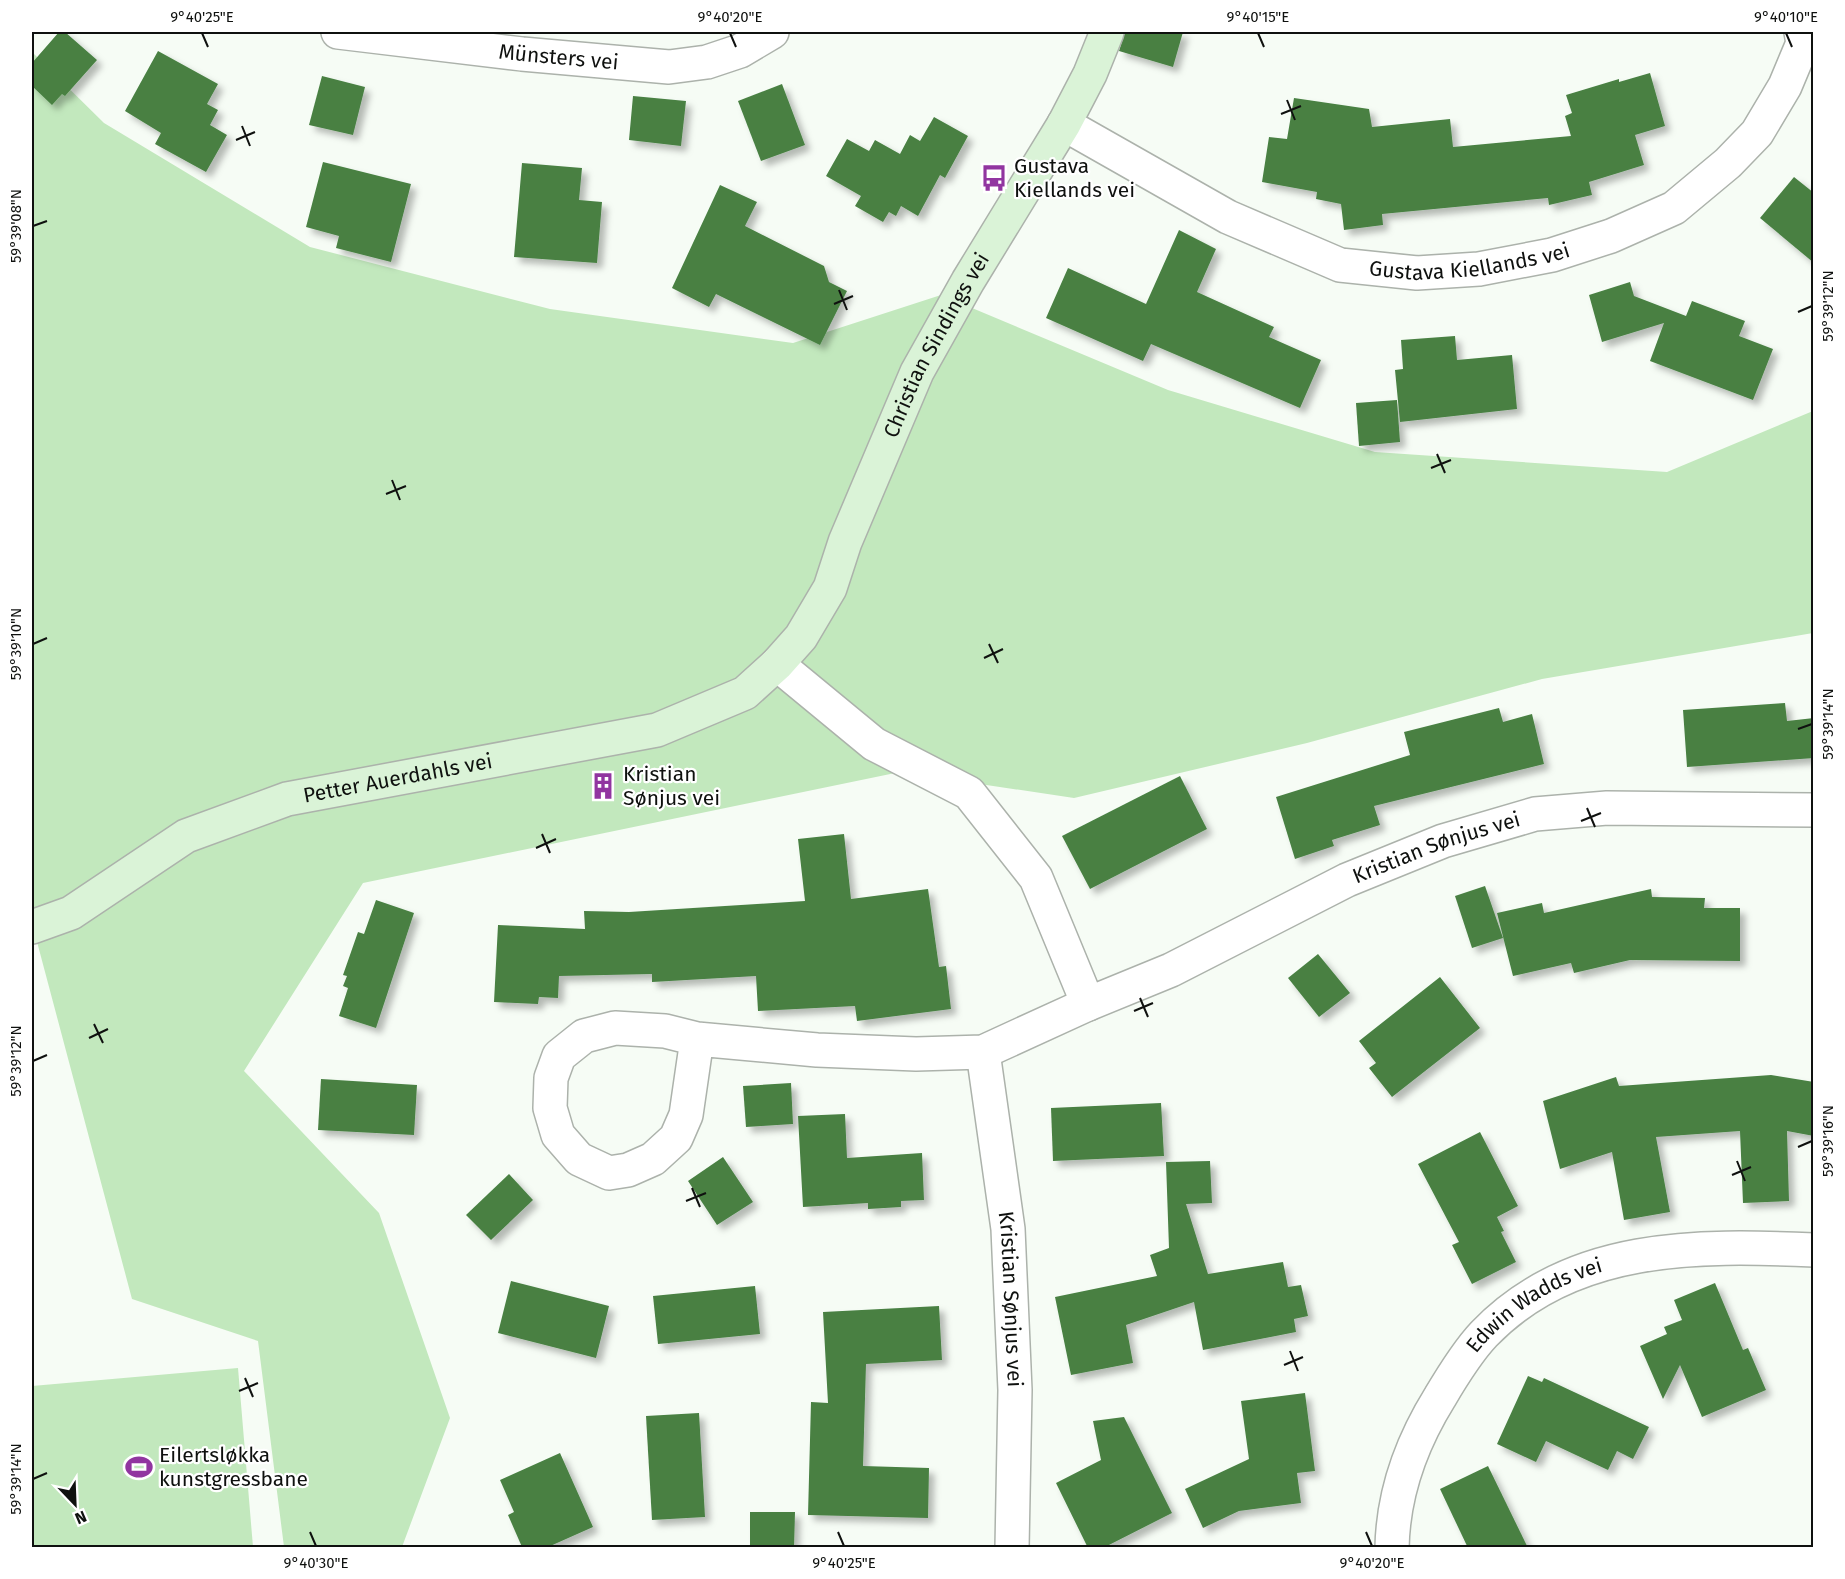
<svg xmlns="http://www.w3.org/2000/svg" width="1845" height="1579" font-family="'Fira Sans',sans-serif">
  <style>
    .green { fill: #c2e8bd }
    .building { fill: #488043; filter: url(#shadow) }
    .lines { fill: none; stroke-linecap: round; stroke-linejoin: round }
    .street-casing { stroke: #acb2ab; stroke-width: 36 }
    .secondary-casing { stroke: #acb2ab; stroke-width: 36 }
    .street { stroke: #fff; stroke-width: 33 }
    .secondary { stroke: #daf3d7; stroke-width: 33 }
    .ticks { fill: none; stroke: #0f110f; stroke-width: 2 }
    .labels { text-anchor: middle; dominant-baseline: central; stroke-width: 4.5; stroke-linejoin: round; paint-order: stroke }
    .street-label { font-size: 21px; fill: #0f110f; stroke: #fff }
    .poi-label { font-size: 21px; fill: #0f110f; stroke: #fff; text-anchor: start }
    .neatline { fill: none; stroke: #0f110f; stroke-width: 2 }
    .ticks-label { font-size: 15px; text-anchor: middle; fill: #0f110f }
  </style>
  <defs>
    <filter id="shadow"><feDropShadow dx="5.5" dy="5.5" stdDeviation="3" flood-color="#0004"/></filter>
  </defs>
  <rect width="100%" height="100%" fill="#f6fcf5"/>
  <!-- green -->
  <g class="green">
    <path d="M 32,52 L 104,123 L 310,247 L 550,309 L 793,343 L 941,295 L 1168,390 L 1375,452 L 1667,472 L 1813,411 L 1813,633 L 1542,679 L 1307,743 L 1074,798 L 900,772 L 363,883 L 244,1071 L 379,1213 L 450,1418 L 402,1547 L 284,1547 L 258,1341 L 132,1299 L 32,923 Z"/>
    <path d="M 238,1368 L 253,1547 L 32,1547 L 32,1386 Z"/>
  </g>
  <!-- building -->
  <g class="building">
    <path d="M 59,32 L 65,32 L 97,60 L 65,96 L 62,94 L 52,105 L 32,86 L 32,63 Z"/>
    <path d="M 1125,32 L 1183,32 L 1173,67 L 1119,51 Z"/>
    <path d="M 158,51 L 218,84 L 207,104 L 218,110 L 210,125 L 227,135 L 206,172 L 155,144 L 161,133 L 125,111 Z"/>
    <path d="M 1650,73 L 1665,126 L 1635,135 L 1644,165 L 1589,182 L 1592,195 L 1549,205 L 1548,198 L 1382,214 L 1383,225 L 1344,230 L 1341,204 L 1316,199 L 1317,192 L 1262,182 L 1269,137 L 1287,139 L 1294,98 L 1369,109 L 1372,127 L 1450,119 L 1453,147 L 1571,136 L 1565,116 L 1572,113 L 1566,95 L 1619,79 L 1619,82 Z"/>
    <path d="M 322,76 L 365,87 L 353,135 L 309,125 Z"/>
    <path d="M 782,84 L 805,145 L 761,161 L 738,101 Z"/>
    <path d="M 633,96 L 686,101 L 681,146 L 629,140 Z"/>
    <path d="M 934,117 L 968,136 L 945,178 L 940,175 L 918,216 L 901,206 L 896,216 L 889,212 L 883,222 L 855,206 L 861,196 L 826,176 L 847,139 L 869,151 L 875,140 L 900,154 L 910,135 L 920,141 Z"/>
    <path d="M 323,162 L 411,184 L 391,262 L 336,248 L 339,236 L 306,227 Z"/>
    <path d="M 522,163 L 582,168 L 579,200 L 602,202 L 597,263 L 514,257 Z"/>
    <path d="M 1794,177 L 1814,193 L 1814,263 L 1760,218 Z"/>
    <path d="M 720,185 L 757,202 L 745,226 L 824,266 L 829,282 L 847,291 L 820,345 L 716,294 L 709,307 L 672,288 Z"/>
    <path d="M 1179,230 L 1216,249 L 1197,292 L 1274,327 L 1269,337 L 1321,360 L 1300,408 L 1151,344 L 1143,361 L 1046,318 L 1068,268 L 1146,304 Z"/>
    <path d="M 1630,282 L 1634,296 L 1686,316 L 1692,301 L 1745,321 L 1739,336 L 1773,349 L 1753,400 L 1650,361 L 1664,323 L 1602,342 L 1589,295 Z"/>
    <path d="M 1455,336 L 1457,360 L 1512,355 L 1517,409 L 1400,422 L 1395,370 L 1403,369 L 1401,340 Z"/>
    <path d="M 1397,400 L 1400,442 L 1359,446 L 1356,403 Z"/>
    <path d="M 1785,703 L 1787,721 L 1814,718 L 1814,758 L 1687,767 L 1683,710 Z"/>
    <path d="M 1499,708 L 1503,722 L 1532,714 L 1544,764 L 1374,806 L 1380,825 L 1332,840 L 1334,846 L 1295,859 L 1276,797 L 1410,755 L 1404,732 Z"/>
    <path d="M 1180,776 L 1207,829 L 1090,889 L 1062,836 Z"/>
    <path d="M 844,834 L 851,899 L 928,889 L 939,967 L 946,966 L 951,1009 L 857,1021 L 855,1006 L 758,1011 L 756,976 L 652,982 L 652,974 L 559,976 L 558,998 L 539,997 L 538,1004 L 494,1002 L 498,925 L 585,929 L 584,911 L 629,912 L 805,901 L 798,839 Z"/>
    <path d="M 1485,886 L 1503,938 L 1472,948 L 1455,896 Z"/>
    <path d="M 1651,889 L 1652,897 L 1705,898 L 1704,908 L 1740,908 L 1740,961 L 1630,960 L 1574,973 L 1571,963 L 1513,976 L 1497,913 L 1542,903 L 1544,913 Z"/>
    <path d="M 376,900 L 414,913 L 376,1028 L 339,1016 L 348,988 L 343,986 L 347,976 L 343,975 L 358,932 L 364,934 Z"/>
    <path d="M 1318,954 L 1350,993 L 1319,1017 L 1288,978 Z"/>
    <path d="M 1440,977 L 1480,1028 L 1392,1097 L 1369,1068 L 1376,1063 L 1359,1041 Z"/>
    <path d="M 1771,1075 L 1814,1082 L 1814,1136 L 1787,1131 L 1789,1201 L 1743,1203 L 1740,1131 L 1656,1137 L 1670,1212 L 1624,1220 L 1612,1152 L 1560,1169 L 1543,1101 L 1616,1077 L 1619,1086 Z"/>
    <path d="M 321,1079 L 417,1085 L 414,1135 L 318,1130 Z"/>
    <path d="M 791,1083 L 793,1124 L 746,1127 L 743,1086 Z"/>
    <path d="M 1161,1103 L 1164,1156 L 1053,1161 L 1051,1108 Z"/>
    <path d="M 845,1114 L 847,1158 L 922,1153 L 924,1200 L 901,1201 L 901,1207 L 868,1209 L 868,1203 L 803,1207 L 798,1116 Z"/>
    <path d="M 1480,1132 L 1518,1206 L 1497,1217 L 1504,1231 L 1501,1232 L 1516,1262 L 1472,1284 L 1452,1245 L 1459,1242 L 1418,1164 Z"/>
    <path d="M 723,1157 L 753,1202 L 717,1225 L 688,1181 Z"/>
    <path d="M 1210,1161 L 1212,1203 L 1186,1204 L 1208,1274 L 1283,1262 L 1288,1287 L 1301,1285 L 1308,1316 L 1294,1319 L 1296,1332 L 1203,1350 L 1194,1302 L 1126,1325 L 1133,1363 L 1071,1375 L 1055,1297 L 1157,1276 L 1150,1255 L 1169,1248 L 1166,1162 Z"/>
    <path d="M 509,1174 L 533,1200 L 491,1240 L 466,1215 Z"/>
    <path d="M 511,1281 L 609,1306 L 596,1358 L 498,1333 Z"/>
    <path d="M 1715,1283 L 1743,1350 L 1748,1348 L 1766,1390 L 1702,1417 L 1680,1365 L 1663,1399 L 1640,1346 L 1667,1334 L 1664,1327 L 1682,1320 L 1674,1300 Z"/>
    <path d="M 755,1286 L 760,1334 L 658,1344 L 653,1296 Z"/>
    <path d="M 939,1306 L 942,1360 L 866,1364 L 863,1466 L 929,1468 L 928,1518 L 808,1515 L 811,1402 L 828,1403 L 823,1312 Z"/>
    <path d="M 1528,1376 L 1542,1382 L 1544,1378 L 1649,1427 L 1633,1459 L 1617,1451 L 1608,1470 L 1546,1441 L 1536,1462 L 1497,1444 Z"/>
    <path d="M 1305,1393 L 1315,1471 L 1297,1473 L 1301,1503 L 1239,1511 L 1203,1528 L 1185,1489 L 1249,1459 L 1241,1401 Z"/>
    <path d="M 699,1413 L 705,1517 L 652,1520 L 646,1416 Z"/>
    <path d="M 1124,1417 L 1172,1513 L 1103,1548 L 1088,1548 L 1056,1483 L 1101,1460 L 1093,1421 Z"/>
    <path d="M 560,1453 L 593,1527 L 548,1547 L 522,1547 L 508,1515 L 514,1512 L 500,1480 Z"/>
    <path d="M 1488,1466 L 1528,1548 L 1468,1548 L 1440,1489 Z"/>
    <path d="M 750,1512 L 795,1512 L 794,1548 L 750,1548 Z"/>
  </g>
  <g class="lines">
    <defs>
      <g id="street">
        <path id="s1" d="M 338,32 L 522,54 L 669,67 L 707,62 L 740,51 L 772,32"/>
        <path id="s2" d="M 1064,124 L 1228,217 L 1340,265 L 1417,273 L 1479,269 L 1552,255 L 1611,236 L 1674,208 L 1728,163 L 1757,133 L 1785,86 L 1803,43 L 1801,32"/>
        <path d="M 777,664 L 874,744 L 969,793 L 1036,878 L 1088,1004"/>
        <path id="s3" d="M 697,1039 L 686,1115 L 676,1138 L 653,1159 L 628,1170 L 609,1173 L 579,1159 L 558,1135 L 550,1108 L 551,1078 L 559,1056 L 584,1036 L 615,1028 L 665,1031 L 697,1039 L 817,1050 L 916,1054 L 983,1052 L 1088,1004 L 1171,970 L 1347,880 L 1443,841 L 1535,814 L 1607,808 L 1814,810"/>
        <path id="s4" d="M 983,1052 L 1008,1229 L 1015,1390 L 1012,1548"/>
        <path id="s5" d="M 1392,1548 C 1393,1494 1412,1442 1440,1397 C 1453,1375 1467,1352 1484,1334 C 1571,1243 1698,1245 1814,1250"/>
      </g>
      <g id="secondary">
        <path id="s6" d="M 32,927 L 71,913 L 186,836 L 287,799 L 657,730 L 745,693 L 777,664 L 801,637 L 830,588 L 845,542 L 917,372 L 968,281 L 1064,124 L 1090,74 L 1107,32"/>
      </g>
    </defs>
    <!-- street casing -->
    <use href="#street" class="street-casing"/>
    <!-- secondary casing -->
    <use href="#secondary" class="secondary-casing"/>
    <!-- street -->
    <use href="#street" class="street"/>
    <!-- secondary -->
    <use href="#secondary" class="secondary"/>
  </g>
  <!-- ticks -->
  <path class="ticks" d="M 202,33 L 208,47M 730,33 L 736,47M 1258,33 L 1264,47M 1786,33 L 1792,47M 1287,100 L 1295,120M 1281,114 L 1301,106M 242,126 L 250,146M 236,140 L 255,132M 33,226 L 47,221M 839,290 L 847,310M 834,304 L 853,296M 1798,312 L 1812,306M 1437,454 L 1445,473M 1431,468 L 1451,460M 392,480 L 400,500M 386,494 L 406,486M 33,644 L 47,638M 989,644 L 998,663M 984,658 L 1003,649M 1798,729 L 1812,724M 1587,808 L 1595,827M 1581,821 L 1601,813M 542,834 L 550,853M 536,848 L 556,839M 1140,998 L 1148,1017M 1134,1011 L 1153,1003M 94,1024 L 103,1043M 89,1038 L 108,1029M 33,1061 L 47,1055M 1798,1147 L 1812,1141M 1737,1161 L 1745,1181M 1732,1175 L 1751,1167M 692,1188 L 700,1207M 686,1201 L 706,1193M 1290,1351 L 1298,1371M 1284,1365 L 1303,1357M 245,1378 L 253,1397M 239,1391 L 258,1383M 33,1479 L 47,1473M 310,1532 L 316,1546M 838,1532 L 844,1546M 1366,1532 L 1372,1546"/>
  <!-- icons -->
  <defs>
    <symbol id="bus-bare" viewBox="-9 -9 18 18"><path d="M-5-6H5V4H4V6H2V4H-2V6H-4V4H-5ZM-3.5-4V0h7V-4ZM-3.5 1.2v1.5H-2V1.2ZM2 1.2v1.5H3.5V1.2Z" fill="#9135a0" stroke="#fff" stroke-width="2.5" paint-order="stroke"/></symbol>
    <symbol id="building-bare" viewBox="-9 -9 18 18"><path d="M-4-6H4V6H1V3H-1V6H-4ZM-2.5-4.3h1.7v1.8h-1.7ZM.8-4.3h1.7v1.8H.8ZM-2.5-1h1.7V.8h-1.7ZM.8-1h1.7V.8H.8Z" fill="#9135a0" stroke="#fff" stroke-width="2.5" paint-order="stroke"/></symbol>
    <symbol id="stadium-bare" viewBox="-9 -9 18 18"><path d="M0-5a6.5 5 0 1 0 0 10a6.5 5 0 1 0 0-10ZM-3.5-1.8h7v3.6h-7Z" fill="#9135a0" stroke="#fff" stroke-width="2.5" paint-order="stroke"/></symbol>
  </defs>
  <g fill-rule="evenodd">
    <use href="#bus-bare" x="975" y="159" width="38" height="38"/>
    <use href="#building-bare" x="584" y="767" width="38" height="38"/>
    <use href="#stadium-bare" x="120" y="1448" width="38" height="38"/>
  </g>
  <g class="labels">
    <!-- street labels -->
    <g class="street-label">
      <text stroke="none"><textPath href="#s1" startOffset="222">Münsters vei</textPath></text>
      <text stroke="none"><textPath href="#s2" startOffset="441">Gustava Kiellands vei</textPath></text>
      <text stroke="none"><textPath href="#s6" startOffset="1161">Christian Sindings vei</textPath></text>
      <text stroke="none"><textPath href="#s6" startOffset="400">Petter Auerdahls vei</textPath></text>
      <text stroke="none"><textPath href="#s3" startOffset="1258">Kristian Sønjus vei</textPath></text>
      <text stroke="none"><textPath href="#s4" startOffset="249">Kristian Sønjus vei</textPath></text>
      <text stroke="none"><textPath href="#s5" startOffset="296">Edwin Wadds vei</textPath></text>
    </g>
    <!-- poi labels -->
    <g class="poi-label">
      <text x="1014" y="166">Gustava<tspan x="1014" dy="24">Kiellands vei</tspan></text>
      <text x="623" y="774">Kristian<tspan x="623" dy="24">Sønjus vei</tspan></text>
      <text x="159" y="1455">Eilertsløkka<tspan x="159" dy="24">kunstgressbane</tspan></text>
    </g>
  </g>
  <!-- border -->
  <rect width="1845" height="1579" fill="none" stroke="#ffffff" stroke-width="66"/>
  <!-- north arrow -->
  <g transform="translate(75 1504) rotate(157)" stroke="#ffffff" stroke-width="4.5" paint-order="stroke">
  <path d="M0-4.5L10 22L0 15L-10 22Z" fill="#0f110f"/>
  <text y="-9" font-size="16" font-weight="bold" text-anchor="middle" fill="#0f110f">N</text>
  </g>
  <rect x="33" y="33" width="1779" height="1513" class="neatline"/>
  <g class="ticks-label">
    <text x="202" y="22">9°40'25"E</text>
    <text x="730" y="22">9°40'20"E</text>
    <text x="1258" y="22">9°40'15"E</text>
    <text x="1786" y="22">9°40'10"E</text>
    <text transform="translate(16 226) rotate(-90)" y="5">59°39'08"N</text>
    <text transform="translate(1828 306) rotate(-90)" y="5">59°39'12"N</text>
    <text transform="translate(16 644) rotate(-90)" y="5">59°39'10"N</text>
    <text transform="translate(1828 724) rotate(-90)" y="5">59°39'14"N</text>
    <text transform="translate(16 1061) rotate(-90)" y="5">59°39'12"N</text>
    <text transform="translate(1828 1141) rotate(-90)" y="5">59°39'16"N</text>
    <text transform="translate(16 1479) rotate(-90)" y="5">59°39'14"N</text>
    <text x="316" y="1568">9°40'30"E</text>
    <text x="844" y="1568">9°40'25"E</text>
    <text x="1372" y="1568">9°40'20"E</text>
  </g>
</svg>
